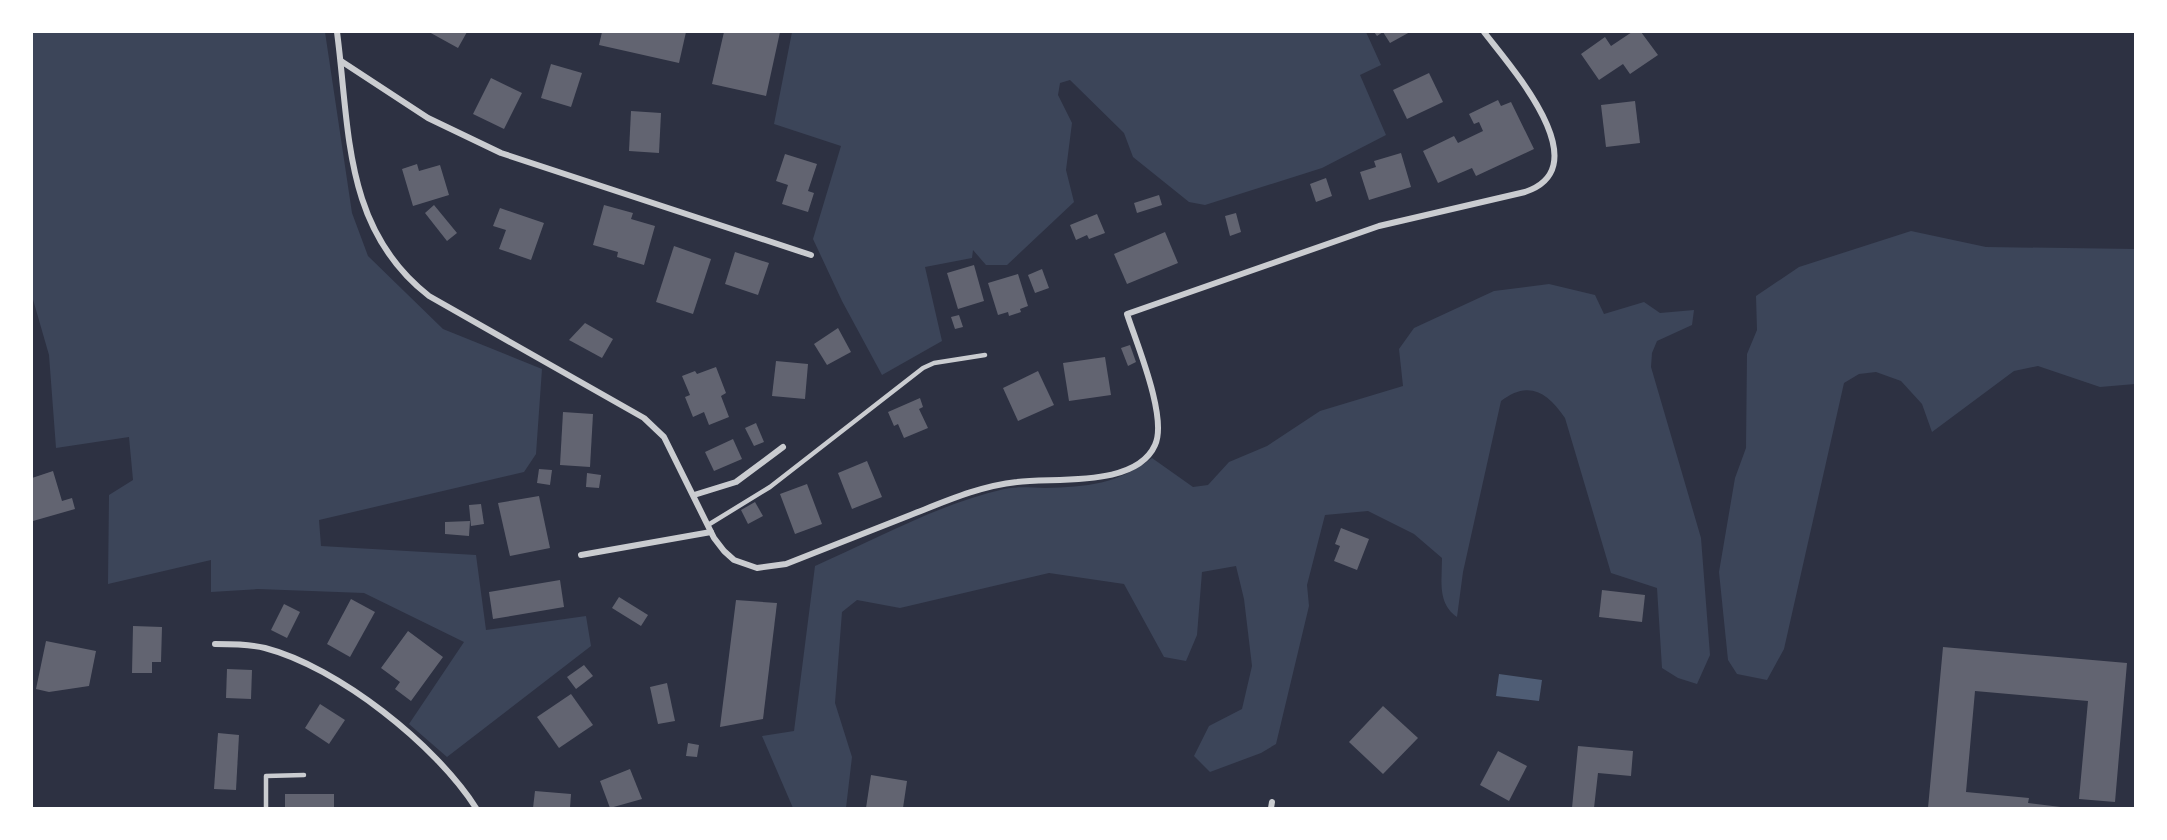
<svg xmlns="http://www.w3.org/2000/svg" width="2167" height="840" font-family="Manrope,sans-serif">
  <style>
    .green { fill: #3c4559 }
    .water { fill: #4f5d75 }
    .building { fill: #626471 }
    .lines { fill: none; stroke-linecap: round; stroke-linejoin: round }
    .service { stroke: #caccd0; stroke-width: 4.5 }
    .minor { stroke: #caccd0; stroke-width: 6 }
  </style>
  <rect width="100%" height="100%" fill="#2d3142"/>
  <!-- green -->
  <g class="green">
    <path d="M 32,32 L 325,32 L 352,213 L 368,256 L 443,329 L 542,369 L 536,454 L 524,472 L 319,520 L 321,546 L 476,555 L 486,630 L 586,616 L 591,646 L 447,757 L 409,724 L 464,642 L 364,593 L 258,589 L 211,592 L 211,560 L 108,584 L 109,495 L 133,480 L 129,437 L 56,448 L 49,355 L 32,296 Z"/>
    <path d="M 792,32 L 1366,32 L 1381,65 L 1360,75 L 1386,135 L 1322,168 L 1205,205 L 1189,202 L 1133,157 L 1124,133 L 1070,80 L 1060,83 L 1058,95 L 1072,123 L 1066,170 L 1074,202 L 1007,265 L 986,265 L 973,250 L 972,258 L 925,267 L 942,341 L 882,375 L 842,301 L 813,239 L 841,146 L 774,124 Z"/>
    <path d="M 1911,231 L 1986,247 L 2135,249 L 2135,384 L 2100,387 L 2038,366 L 2014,371 L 1932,432 L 1922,404 L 1901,381 L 1876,372 L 1859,374 L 1844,383 L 1784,649 L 1767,680 L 1737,674 L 1728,660 L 1719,572 L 1735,478 L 1746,448 L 1747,354 L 1757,330 L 1756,296 L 1799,267 Z"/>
    <path d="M 1549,284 L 1595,295 L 1604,314 L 1644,302 L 1660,313 L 1694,310 L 1692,325 L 1657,341 L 1652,353 L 1651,367 L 1701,538 L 1710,655 L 1697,684 L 1678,678 L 1662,668 L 1657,588 L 1611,573 L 1565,418 C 1547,392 1529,380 1501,401 L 1463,572 L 1457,617 C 1437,603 1442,580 1442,558 L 1414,534 L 1368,511 L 1325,515 L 1307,585 L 1309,606 L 1276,744 L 1261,753 L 1210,772 L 1194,756 L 1209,726 L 1242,709 L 1252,666 L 1244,599 L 1236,566 L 1202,572 L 1197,635 L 1186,661 L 1164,657 L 1124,584 L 1049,573 L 900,608 L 857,600 L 842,612 L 835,703 L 852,757 L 846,808 L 793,808 L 762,736 L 794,731 L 815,566 C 876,539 939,504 1004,489 C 1017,486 1032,488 1045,488 C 1087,487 1118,484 1152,458 L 1193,487 L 1208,485 L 1229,462 L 1267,446 L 1320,411 L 1403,386 L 1399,349 L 1414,328 L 1494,291 Z"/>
  </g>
  <!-- water -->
  <path class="water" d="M 1499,674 L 1542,680 L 1539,701 L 1496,696 Z"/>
  <!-- building -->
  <g class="building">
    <path d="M 429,32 L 467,32 L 458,48 Z"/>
    <path d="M 602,32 L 686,32 L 679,63 L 599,45 Z"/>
    <path d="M 724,32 L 780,32 L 766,96 L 712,84 Z"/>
    <path d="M 1374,32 L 1410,32 L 1390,43 L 1383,32 L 1377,36 Z"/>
    <path d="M 1632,32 L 1641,32 L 1658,55 L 1630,74 L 1623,64 L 1599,80 L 1581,54 L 1605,37 L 1611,46 Z"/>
    <path d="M 551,64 L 582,73 L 571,107 L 541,98 Z"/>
    <path d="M 1429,73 L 1443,102 L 1407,119 L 1393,90 Z"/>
    <path d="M 491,78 L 522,93 L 504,129 L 473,114 Z"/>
    <path d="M 1498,100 L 1501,106 L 1511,102 L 1534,149 L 1476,176 L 1472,168 L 1438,183 L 1423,151 L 1454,136 L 1458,143 L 1483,131 L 1479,122 L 1474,124 L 1469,114 Z"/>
    <path d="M 1635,101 L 1640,143 L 1606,147 L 1601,105 Z"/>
    <path d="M 631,111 L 661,113 L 659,153 L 629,151 Z"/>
    <path d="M 1401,153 L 1411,187 L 1369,200 L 1360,172 L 1376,167 L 1374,161 Z"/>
    <path d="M 785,154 L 817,164 L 808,191 L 814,193 L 808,212 L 782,204 L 788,185 L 776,181 Z"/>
    <path d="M 417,164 L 419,171 L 440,165 L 449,195 L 413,206 L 402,169 Z"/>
    <path d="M 1326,178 L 1332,196 L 1316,202 L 1310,184 Z"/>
    <path d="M 1159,195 L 1162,205 L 1137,213 L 1134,203 Z"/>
    <path d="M 434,205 L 457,233 L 447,241 L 425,213 Z"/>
    <path d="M 604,205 L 633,213 L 631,219 L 655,226 L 644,265 L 617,257 L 618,252 L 593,245 Z"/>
    <path d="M 500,208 L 544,223 L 531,260 L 499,249 L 506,230 L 493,226 Z"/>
    <path d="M 1236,213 L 1241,232 L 1230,236 L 1225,216 Z"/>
    <path d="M 1097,214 L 1105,233 L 1089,239 L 1087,235 L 1076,240 L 1070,225 Z"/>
    <path d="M 1165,232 L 1178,263 L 1127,284 L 1114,254 Z"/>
    <path d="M 674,246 L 711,259 L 693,314 L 656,302 Z"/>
    <path d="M 735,252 L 769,263 L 758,295 L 725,284 Z"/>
    <path d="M 974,265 L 984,301 L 958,309 L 947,273 Z"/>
    <path d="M 1042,269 L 1049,288 L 1035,293 L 1028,275 Z"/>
    <path d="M 1018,274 L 1028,306 L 1020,309 L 1021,312 L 1009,316 L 1008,312 L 998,315 L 988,283 Z"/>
    <path d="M 959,315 L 963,327 L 955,329 L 951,317 Z"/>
    <path d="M 585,323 L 613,339 L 602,358 L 569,340 Z"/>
    <path d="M 838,328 L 851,352 L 827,365 L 814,344 Z"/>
    <path d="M 1130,345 L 1136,362 L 1128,366 L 1121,348 Z"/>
    <path d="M 1105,357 L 1111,395 L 1069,401 L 1063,363 Z"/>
    <path d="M 776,361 L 808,364 L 805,399 L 772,396 Z"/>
    <path d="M 716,367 L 726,393 L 721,396 L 729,417 L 709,425 L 704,412 L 693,417 L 685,397 L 690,395 L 682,376 L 695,371 L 697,374 Z"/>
    <path d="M 1038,371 L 1054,405 L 1018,421 L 1003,388 Z"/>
    <path d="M 920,398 L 923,407 L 919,409 L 928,428 L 904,438 L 898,424 L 894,426 L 888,412 Z"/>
    <path d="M 563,412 L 593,414 L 590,467 L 560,465 Z"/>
    <path d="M 756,423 L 764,442 L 754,446 L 745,428 Z"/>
    <path d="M 733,439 L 742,459 L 714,471 L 705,452 Z"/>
    <path d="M 867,461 L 882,497 L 852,509 L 838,473 Z"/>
    <path d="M 539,469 L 552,470 L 550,485 L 537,483 Z"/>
    <path d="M 53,471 L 62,501 L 72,498 L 75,509 L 33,521 L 32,478 Z"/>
    <path d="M 587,473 L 601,475 L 599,488 L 586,487 Z"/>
    <path d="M 807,484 L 822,524 L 795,534 L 780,494 Z"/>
    <path d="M 539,496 L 550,548 L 510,556 L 498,503 Z"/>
    <path d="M 755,502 L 763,516 L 748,524 L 741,510 Z"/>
    <path d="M 481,504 L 484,524 L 471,526 L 469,505 Z"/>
    <path d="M 470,521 L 469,536 L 445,534 L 445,522 Z"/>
    <path d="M 1341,528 L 1369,539 L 1357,570 L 1334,561 L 1340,546 L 1335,544 Z"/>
    <path d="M 560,580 L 564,607 L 493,619 L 489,592 Z"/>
    <path d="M 1602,590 L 1645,595 L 1642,622 L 1599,617 Z"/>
    <path d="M 619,597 L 648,615 L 641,626 L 612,608 Z"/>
    <path d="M 351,599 L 375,612 L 350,657 L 327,644 Z"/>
    <path d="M 736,600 L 777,603 L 763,719 L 720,727 Z"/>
    <path d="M 284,604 L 300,612 L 287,638 L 271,630 Z"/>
    <path d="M 133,626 L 162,627 L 161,662 L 152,662 L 152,673 L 132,673 Z"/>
    <path d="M 408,631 L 443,657 L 411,701 L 395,689 L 400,682 L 381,668 Z"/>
    <path d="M 46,641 L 96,651 L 89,686 L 49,692 L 36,689 Z"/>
    <path d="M 1943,647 L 2127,663 L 2115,802 L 2079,799 L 2088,701 L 1975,691 L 1966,792 L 2029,798 L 2028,803 L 2069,808 L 1928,808 Z"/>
    <path d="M 584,665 L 593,676 L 576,689 L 567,677 Z"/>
    <path d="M 227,669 L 252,670 L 251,699 L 226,698 Z"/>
    <path d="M 667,683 L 675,721 L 658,724 L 650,687 Z"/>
    <path d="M 571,694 L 593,725 L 559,748 L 537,717 Z"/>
    <path d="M 320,704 L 345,720 L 329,744 L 305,728 Z"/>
    <path d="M 1383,706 L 1418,738 L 1383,774 L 1349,742 Z"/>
    <path d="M 218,733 L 239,735 L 236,790 L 214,789 Z"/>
    <path d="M 688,743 L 699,745 L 697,757 L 686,756 Z"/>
    <path d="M 1578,746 L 1633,751 L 1631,776 L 1598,773 L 1594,808 L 1572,808 Z"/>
    <path d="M 1498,751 L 1527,766 L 1509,801 L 1480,785 Z"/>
    <path d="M 630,769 L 642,799 L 610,808 L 600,781 Z"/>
    <path d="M 871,775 L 907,781 L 903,808 L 866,808 Z"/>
    <path d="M 535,791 L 571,794 L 570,808 L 533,808 Z"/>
    <rect x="285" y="794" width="49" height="14"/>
  </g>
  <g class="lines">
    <!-- service -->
    <g class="service">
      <path d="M 708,525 L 770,487 L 923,368 L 934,363 L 985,355"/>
      <path d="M 266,808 L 266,776 L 304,775"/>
    </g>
    <!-- minor -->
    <g class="minor">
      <path d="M 337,32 C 350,130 343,229 429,296 L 644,418 L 664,437 L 714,538 L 724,551 L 734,560 L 757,568 L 786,564 C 826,548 867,532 908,516 C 944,502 979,486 1017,482 C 1055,477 1136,488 1155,445 C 1168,418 1136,342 1127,314 L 1379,226 L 1525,192 C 1601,167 1509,65 1484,32"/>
      <path d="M 341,61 L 428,118 L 501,153 L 811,255"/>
      <path d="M 694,495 L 736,482 L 783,447"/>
      <path d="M 581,555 L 711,532"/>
      <path d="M 215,644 C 232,644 248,644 265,648 C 338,667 436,745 476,808"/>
      <path d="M 1271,808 L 1272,802"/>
    </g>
  </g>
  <!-- border -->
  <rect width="2167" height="840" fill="none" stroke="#ffffff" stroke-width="66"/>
</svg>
